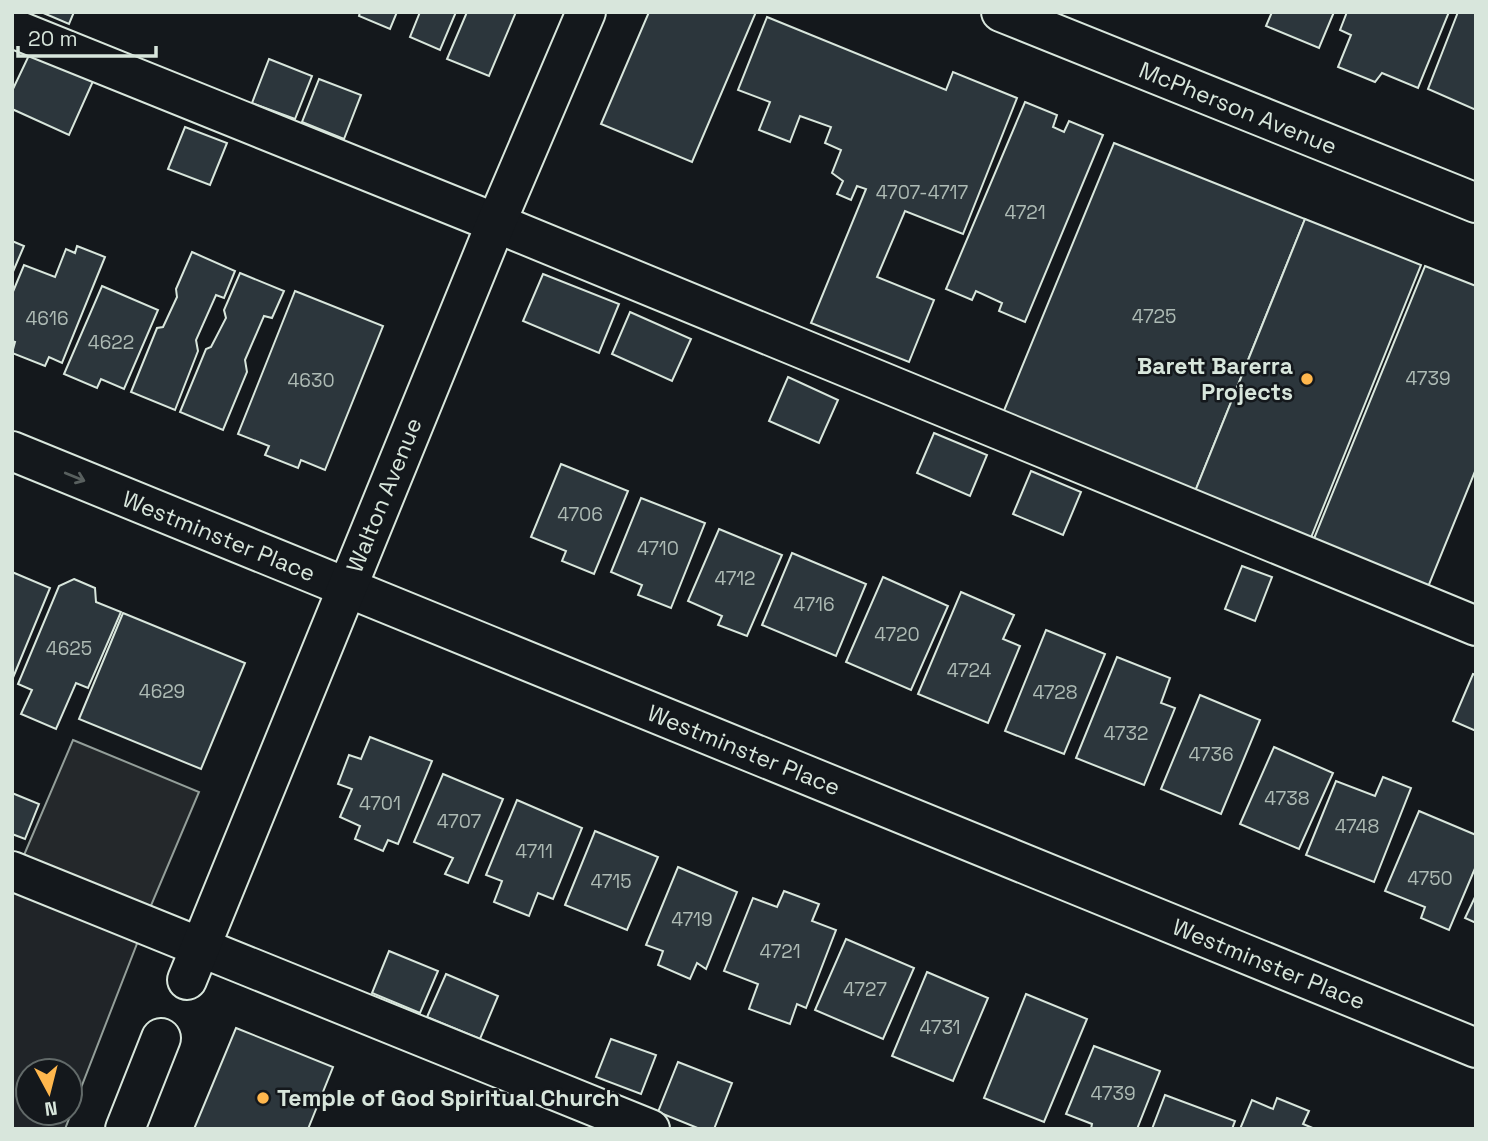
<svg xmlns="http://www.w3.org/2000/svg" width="1488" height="1141" font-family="'Space Grotesk',sans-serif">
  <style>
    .green { fill: #202428; stroke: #939e99; stroke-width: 2; fill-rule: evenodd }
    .parking { fill: #24282b; stroke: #939e99; stroke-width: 2 }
    .building { fill: #2c363c; stroke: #d8e6dc; stroke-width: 2 }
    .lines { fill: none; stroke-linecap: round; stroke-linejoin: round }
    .minor-casing { stroke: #d8e6dc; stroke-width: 42 }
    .minor { stroke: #14181c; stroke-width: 38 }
    .oneway { stroke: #59605f }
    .poi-dot { fill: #ffb74d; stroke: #14181c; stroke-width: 2.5 }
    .labels { text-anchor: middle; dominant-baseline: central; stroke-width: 5; stroke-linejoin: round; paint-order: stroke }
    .number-label { font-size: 19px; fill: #adbab4 }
    .street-label { font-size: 23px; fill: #d8e6dc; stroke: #14181c }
    .poi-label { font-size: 23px; font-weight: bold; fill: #d8e6dc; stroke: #14181c; text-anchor: end }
  </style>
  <rect width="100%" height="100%" fill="#14181c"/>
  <!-- green -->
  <path class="green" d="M 12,889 L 138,941 L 65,1129 L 12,1129 ZM 28,1071 L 70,1071 L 70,1113 L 28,1113 Z"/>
  <!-- parking -->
  <path class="parking" d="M 73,740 L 199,792 L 150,908 L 24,855 Z"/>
  <!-- building -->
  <g class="building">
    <path d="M 41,12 L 74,12 L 69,24 Z"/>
    <path d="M 360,12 L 397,12 L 390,29 L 359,16 Z"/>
    <path d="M 420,12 L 456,12 L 440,50 L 410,37 Z"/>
    <path d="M 467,12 L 516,12 L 489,76 L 447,59 Z"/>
    <path d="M 649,12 L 756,12 L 692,162 L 601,124 Z"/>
    <path d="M 1272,12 L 1334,12 L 1319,48 L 1266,26 Z"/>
    <path d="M 1347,12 L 1449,12 L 1418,88 L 1382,73 L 1375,82 L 1338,67 L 1351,35 L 1340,30 Z"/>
    <path d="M 1458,12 L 1476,12 L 1476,110 L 1428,89 Z"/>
    <path d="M 767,17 L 946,90 L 953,72 L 1017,98 L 963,234 L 905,211 L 877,277 L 934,300 L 909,362 L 811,323 L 866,189 L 857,186 L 851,200 L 837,194 L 843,181 L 832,173 L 841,150 L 825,143 L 831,127 L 800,116 L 790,142 L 759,130 L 770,102 L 738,90 Z"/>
    <path d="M 31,51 L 94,79 L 69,135 L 12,109 L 12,91 Z"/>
    <path d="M 269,59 L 312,76 L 295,119 L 252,103 Z"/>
    <path d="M 319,79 L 361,95 L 344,139 L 302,122 Z"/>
    <path d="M 1025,102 L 1057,115 L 1053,127 L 1064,132 L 1069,121 L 1103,135 L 1025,322 L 999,311 L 1002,303 L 976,291 L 972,300 L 946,289 Z"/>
    <path d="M 185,127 L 227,143 L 210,185 L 168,169 Z"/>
    <path d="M 1114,143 L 1305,219 L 1194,494 L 1003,413 Z"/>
    <path d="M 1305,219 L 1421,265 L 1310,540 L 1194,494 Z"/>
    <path d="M 12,241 L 24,246 L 12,274 Z"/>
    <path d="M 77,246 L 105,257 L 62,363 L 49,357 L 45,366 L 12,353 L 15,342 L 12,341 L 12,294 L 24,265 L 55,277 L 66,249 L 75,253 Z"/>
    <path d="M 192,252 L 235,271 L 224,298 L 216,295 L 196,340 L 198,351 L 175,410 L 131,392 L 157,328 L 163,327 L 177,297 L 176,289 Z"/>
    <path d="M 1425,266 L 1476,286 L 1476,469 L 1428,587 L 1313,541 Z"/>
    <path d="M 240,273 L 284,291 L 272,318 L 264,316 L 245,360 L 247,372 L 223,430 L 180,412 L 206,349 L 211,347 L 226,318 L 224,310 Z"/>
    <path d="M 543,274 L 619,304 L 599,353 L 523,321 Z"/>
    <path d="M 102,286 L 158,310 L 124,389 L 101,379 L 97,388 L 64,374 Z"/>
    <path d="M 295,291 L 383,326 L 325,470 L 301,460 L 298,468 L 265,455 L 269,446 L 238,434 Z"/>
    <path d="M 630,312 L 691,339 L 672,381 L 612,354 Z"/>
    <path d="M 788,377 L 838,400 L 819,443 L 769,421 Z"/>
    <path d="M 934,433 L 987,455 L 970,496 L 917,473 Z"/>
    <path d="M 561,464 L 628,491 L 594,574 L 562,561 L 566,551 L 531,537 Z"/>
    <path d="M 1031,471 L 1081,492 L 1063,535 L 1013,514 Z"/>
    <path d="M 641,498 L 705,523 L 671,608 L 638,595 L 642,585 L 611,572 Z"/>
    <path d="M 719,529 L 782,555 L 747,636 L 718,625 L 722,616 L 688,601 Z"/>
    <path d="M 792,553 L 866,584 L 836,656 L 762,625 Z"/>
    <path d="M 1242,566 L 1272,577 L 1255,621 L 1225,609 Z"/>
    <path d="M 12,572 L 50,588 L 12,680 Z"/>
    <path d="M 883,577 L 948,606 L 911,690 L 846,662 Z"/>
    <path d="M 74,579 L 95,588 L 96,602 L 121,612 L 88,688 L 76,683 L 56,729 L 21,714 L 32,690 L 18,684 L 59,586 Z"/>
    <path d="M 961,592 L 1014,615 L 1003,639 L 1020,646 L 988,723 L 918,694 Z"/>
    <path d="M 123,613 L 245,663 L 201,769 L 79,719 Z"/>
    <path d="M 1046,630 L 1105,654 L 1064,754 L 1005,731 Z"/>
    <path d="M 1117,657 L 1170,678 L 1161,703 L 1175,708 L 1144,785 L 1076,758 Z"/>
    <path d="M 1473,674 L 1476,675 L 1476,731 L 1453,721 Z"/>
    <path d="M 1200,695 L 1260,720 L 1221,814 L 1161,789 Z"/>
    <path d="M 370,737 L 432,761 L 398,844 L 388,840 L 383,851 L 355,839 L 360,826 L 340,817 L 352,789 L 338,784 L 349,755 L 361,759 Z"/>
    <path d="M 1274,747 L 1333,773 L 1299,849 L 1240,824 Z"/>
    <path d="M 443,774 L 503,799 L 468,883 L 445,874 L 453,858 L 414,842 Z"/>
    <path d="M 1383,777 L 1411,788 L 1374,882 L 1306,855 L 1336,781 L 1375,796 Z"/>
    <path d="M 12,793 L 39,804 L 25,839 L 12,834 Z"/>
    <path d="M 517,800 L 582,828 L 553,899 L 538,893 L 529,916 L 494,902 L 502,881 L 486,875 Z"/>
    <path d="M 1419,811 L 1476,835 L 1476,866 L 1449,930 L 1421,918 L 1425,907 L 1385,891 Z"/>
    <path d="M 595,831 L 658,857 L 627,930 L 565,905 Z"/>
    <path d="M 678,867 L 737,892 L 706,969 L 697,963 L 690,979 L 658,965 L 663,951 L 646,945 Z"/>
    <path d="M 784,891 L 819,904 L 812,921 L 836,930 L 806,1008 L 797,1004 L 790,1024 L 749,1009 L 758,984 L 724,971 L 753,898 L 777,907 Z"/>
    <path d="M 1476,895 L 1476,923 L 1465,918 Z"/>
    <path d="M 846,939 L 914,968 L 883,1039 L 815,1010 Z"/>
    <path d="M 389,951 L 438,971 L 420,1013 L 372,993 Z"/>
    <path d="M 927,972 L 988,998 L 953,1081 L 892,1056 Z"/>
    <path d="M 446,974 L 498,996 L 480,1039 L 427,1017 Z"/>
    <path d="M 1026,994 L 1087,1019 L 1044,1122 L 984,1098 Z"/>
    <path d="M 236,1028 L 333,1067 L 308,1129 L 194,1129 Z"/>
    <path d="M 611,1039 L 656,1055 L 641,1094 L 596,1077 Z"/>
    <path d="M 1094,1046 L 1160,1071 L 1137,1129 L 1091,1129 L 1092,1124 L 1066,1114 Z"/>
    <path d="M 678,1062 L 732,1083 L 714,1129 L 700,1129 L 658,1112 Z"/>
    <path d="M 1165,1095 L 1235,1121 L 1232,1129 L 1152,1129 Z"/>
    <path d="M 1277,1098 L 1309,1111 L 1303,1124 L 1315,1129 L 1240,1129 L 1252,1100 L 1273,1109 Z"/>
  </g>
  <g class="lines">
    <defs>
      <g id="minor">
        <path d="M 1001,12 L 1476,203"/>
        <path d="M 12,28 L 496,223 L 1476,626"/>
        <path d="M 12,451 L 1476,1048"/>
        <path d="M 12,871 L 650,1129"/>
        <path d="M 187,980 L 496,223 L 586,12"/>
        <path d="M 125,1129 L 161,1038"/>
      </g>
    </defs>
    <!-- minor casing -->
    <use href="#minor" class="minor-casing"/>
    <!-- minor -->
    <use href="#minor" class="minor"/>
  </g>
  <!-- one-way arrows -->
  <defs><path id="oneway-shaft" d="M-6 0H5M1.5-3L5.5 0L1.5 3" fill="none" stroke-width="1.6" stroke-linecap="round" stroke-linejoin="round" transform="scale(1.75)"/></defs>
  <use class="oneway" href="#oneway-shaft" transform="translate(75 477) rotate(22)"/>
  <!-- markers -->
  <g class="poi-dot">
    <circle cx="1307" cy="379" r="7"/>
    <circle cx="263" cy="1098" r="7"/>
  </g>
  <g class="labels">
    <!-- number labels -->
    <g class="number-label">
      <text x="922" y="192">4707-4717</text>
      <text x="1025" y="212">4721</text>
      <text x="1154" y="316">4725</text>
      <text x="47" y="318">4616</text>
      <text x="111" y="342">4622</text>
      <text x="1428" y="378">4739</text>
      <text x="311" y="380">4630</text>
      <text x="580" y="514">4706</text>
      <text x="658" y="548">4710</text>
      <text x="735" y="578">4712</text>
      <text x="814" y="604">4716</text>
      <text x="897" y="634">4720</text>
      <text x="69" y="648">4625</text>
      <text x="969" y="670">4724</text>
      <text x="162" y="691">4629</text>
      <text x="1055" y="692">4728</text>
      <text x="1126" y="733">4732</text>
      <text x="1211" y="754">4736</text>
      <text x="1287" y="798">4738</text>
      <text x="380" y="803">4701</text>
      <text x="459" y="821">4707</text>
      <text x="1357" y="826">4748</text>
      <text x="534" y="851">4711</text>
      <text x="1430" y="878">4750</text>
      <text x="611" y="881">4715</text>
      <text x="692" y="919">4719</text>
      <text x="780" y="951">4721</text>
      <text x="865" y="989">4727</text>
      <text x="940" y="1027">4731</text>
      <text x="1113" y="1093">4739</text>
    </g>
    <!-- street labels -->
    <g class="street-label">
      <text transform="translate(1238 108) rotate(22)">McPherson Avenue</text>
      <text transform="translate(384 495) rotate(-68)">Walton Avenue</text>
      <text transform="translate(219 536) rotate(22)">Westminster Place</text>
      <text transform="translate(744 750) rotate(22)">Westminster Place</text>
      <text transform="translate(1269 964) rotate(22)">Westminster Place</text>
    </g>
    <!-- poi labels -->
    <g class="poi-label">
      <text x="1293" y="366">Barett Barerra<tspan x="1293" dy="26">Projects</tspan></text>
      <text x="277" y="1098" text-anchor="start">Temple of God Spiritual Church</text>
    </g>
  </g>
  <!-- border -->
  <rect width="1488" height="1141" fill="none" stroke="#d8e6dc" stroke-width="28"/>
  <!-- north arrow -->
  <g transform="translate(49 1092) rotate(173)"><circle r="33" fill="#14181c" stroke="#626a69" stroke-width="2"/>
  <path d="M0-5L12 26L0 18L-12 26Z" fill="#ffb74d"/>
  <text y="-10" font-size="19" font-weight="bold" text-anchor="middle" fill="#d8e6dc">N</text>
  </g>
  <!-- scale -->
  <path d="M18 46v10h138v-10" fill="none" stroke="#d8e6dc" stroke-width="3.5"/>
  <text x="28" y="46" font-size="21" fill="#d8e6dc" stroke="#14181c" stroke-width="5" paint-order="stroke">20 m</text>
</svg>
